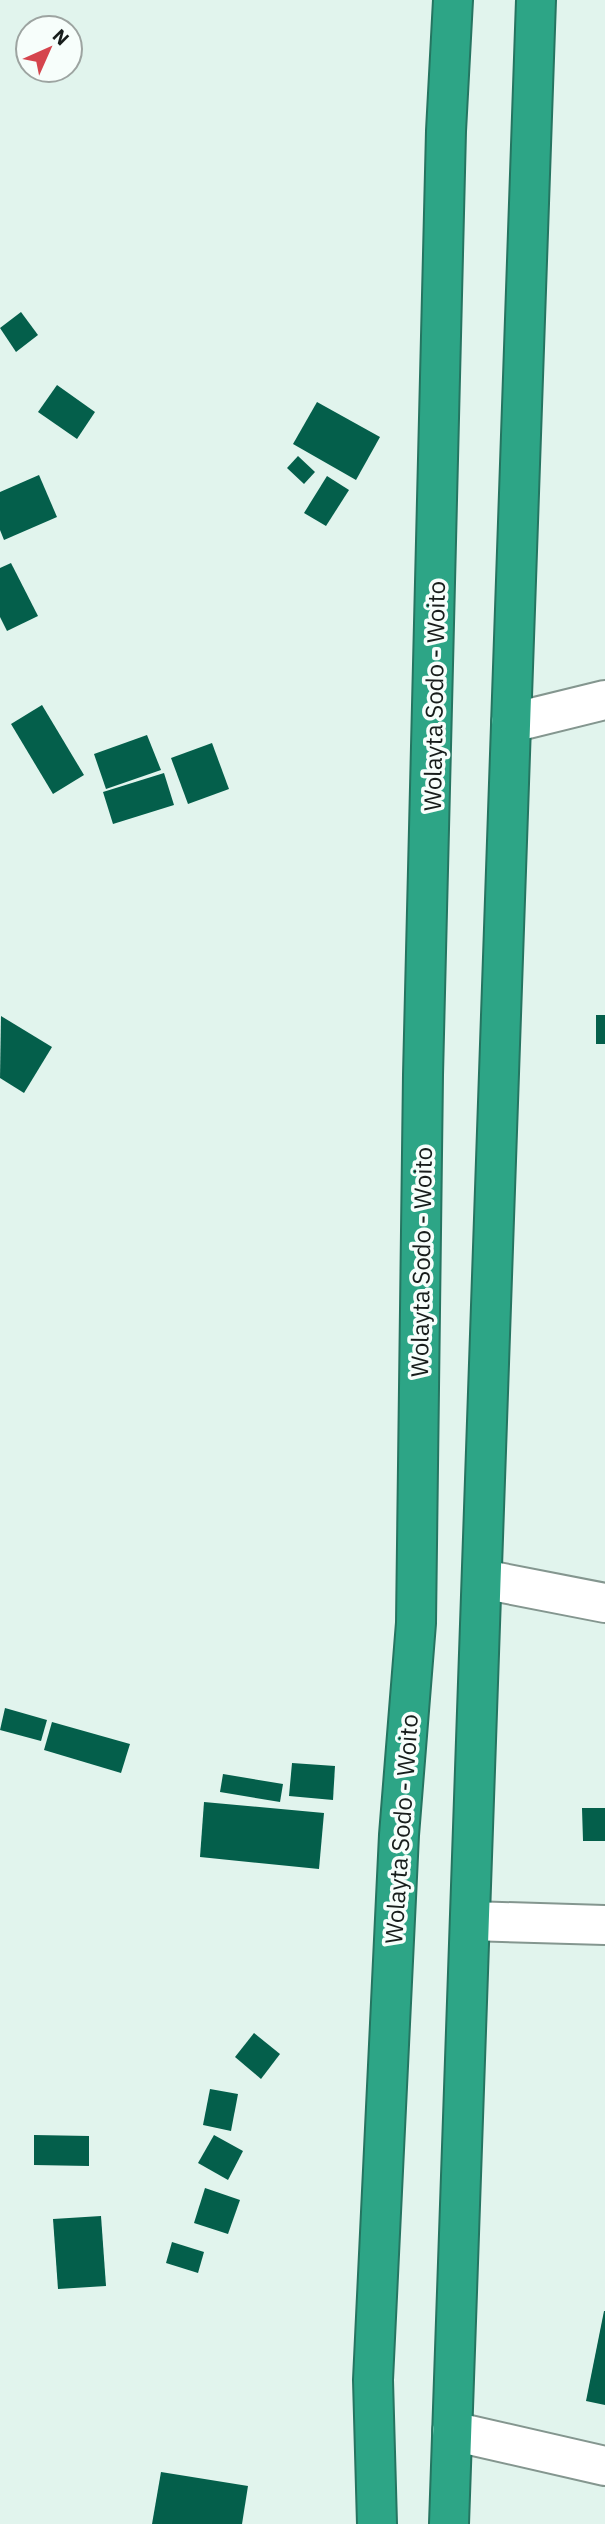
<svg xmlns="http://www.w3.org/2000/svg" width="605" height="2524" font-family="'IBM Plex Sans',sans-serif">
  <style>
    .building { fill: #045f4b }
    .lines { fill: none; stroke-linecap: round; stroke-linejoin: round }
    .street-casing { stroke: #84968f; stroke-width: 42 }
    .highway-casing { stroke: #257561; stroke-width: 42 }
    .street { stroke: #fff; stroke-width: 38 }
    .highway { stroke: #2da586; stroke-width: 38 }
    .labels { text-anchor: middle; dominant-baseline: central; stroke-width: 7; stroke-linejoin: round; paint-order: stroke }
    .street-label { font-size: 24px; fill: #171d1b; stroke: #f7fefb }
  </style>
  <rect width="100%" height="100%" fill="#e1f4ed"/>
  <!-- building -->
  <g class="building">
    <path d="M 21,312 L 38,335 L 16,352 L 0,328 Z"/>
    <path d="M 57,385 L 95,412 L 77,439 L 38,412 Z"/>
    <path d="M 317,402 L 380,437 L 356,480 L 293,444 Z"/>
    <path d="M 298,456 L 315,472 L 304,484 L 287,468 Z"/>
    <path d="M 39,475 L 57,517 L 4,540 L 0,530 L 0,492 Z"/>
    <path d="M 327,476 L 349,490 L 326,526 L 304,513 Z"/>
    <path d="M 11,563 L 38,616 L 7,631 L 0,617 L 0,568 Z"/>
    <path d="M 42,705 L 84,775 L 53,794 L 11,724 Z"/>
    <path d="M 147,735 L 161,770 L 106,789 L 94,754 Z"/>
    <path d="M 212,743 L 229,789 L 188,804 L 171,758 Z"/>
    <path d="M 164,773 L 174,805 L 113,824 L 103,792 Z"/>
    <rect x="596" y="1015" width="9" height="29"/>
    <path d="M 1,1016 L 52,1047 L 24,1093 L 0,1078 Z"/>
    <path d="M 5,1708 L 47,1720 L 41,1741 L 0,1730 Z"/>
    <path d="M 52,1722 L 130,1744 L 121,1773 L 44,1750 Z"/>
    <path d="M 292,1763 L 335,1766 L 333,1800 L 289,1796 Z"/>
    <path d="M 223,1774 L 283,1784 L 280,1802 L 220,1792 Z"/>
    <path d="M 204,1802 L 324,1813 L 319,1869 L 200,1857 Z"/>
    <path d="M 582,1808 L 605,1808 L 605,1841 L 583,1841 Z"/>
    <path d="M 254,2033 L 280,2054 L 261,2079 L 235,2057 Z"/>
    <path d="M 210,2089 L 238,2094 L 231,2131 L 203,2125 Z"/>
    <path d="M 34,2135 L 89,2136 L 89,2166 L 34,2165 Z"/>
    <path d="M 214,2135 L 243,2151 L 228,2180 L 198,2163 Z"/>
    <path d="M 205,2188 L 240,2200 L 228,2234 L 194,2223 Z"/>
    <path d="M 101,2216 L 106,2286 L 58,2289 L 53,2219 Z"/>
    <path d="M 172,2242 L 204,2252 L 198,2273 L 166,2263 Z"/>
    <path d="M 604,2311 L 605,2311 L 605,2405 L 586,2401 Z"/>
    <path d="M 161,2472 L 248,2486 L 242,2524 L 152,2524 Z"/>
  </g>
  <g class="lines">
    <defs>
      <g id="street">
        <path d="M 511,723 L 605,700"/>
        <path d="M 482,1579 L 605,1603"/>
        <path d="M 470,1921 L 605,1925"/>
        <path d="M 452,2431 L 605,2466"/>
      </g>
      <g id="highway">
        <path d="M 377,2524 L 373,2380 L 399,1835 L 416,1623 L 423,1075 L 446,131 L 453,0"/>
        <path d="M 449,2524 L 536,0"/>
      </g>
    </defs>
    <!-- street casing -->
    <use href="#street" class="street-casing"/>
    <!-- highway casing -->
    <use href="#highway" class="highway-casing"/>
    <!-- street -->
    <use href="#street" class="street"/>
    <!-- highway -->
    <use href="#highway" class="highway"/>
  </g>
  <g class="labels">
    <!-- street labels -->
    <g class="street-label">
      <text transform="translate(434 696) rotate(-89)">Wolayta Sodo - Woito</text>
      <text transform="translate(421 1262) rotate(-89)">Wolayta Sodo - Woito</text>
      <text transform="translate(401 1829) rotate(-86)">Wolayta Sodo - Woito</text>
    </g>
  </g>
  <!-- north arrow -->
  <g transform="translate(49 49) rotate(45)"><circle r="33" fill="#f7fefb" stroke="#9da4a1" stroke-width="2"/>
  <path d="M0-5L12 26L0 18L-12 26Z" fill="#d5454d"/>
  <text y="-10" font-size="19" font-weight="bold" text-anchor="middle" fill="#171d1b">N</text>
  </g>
</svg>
